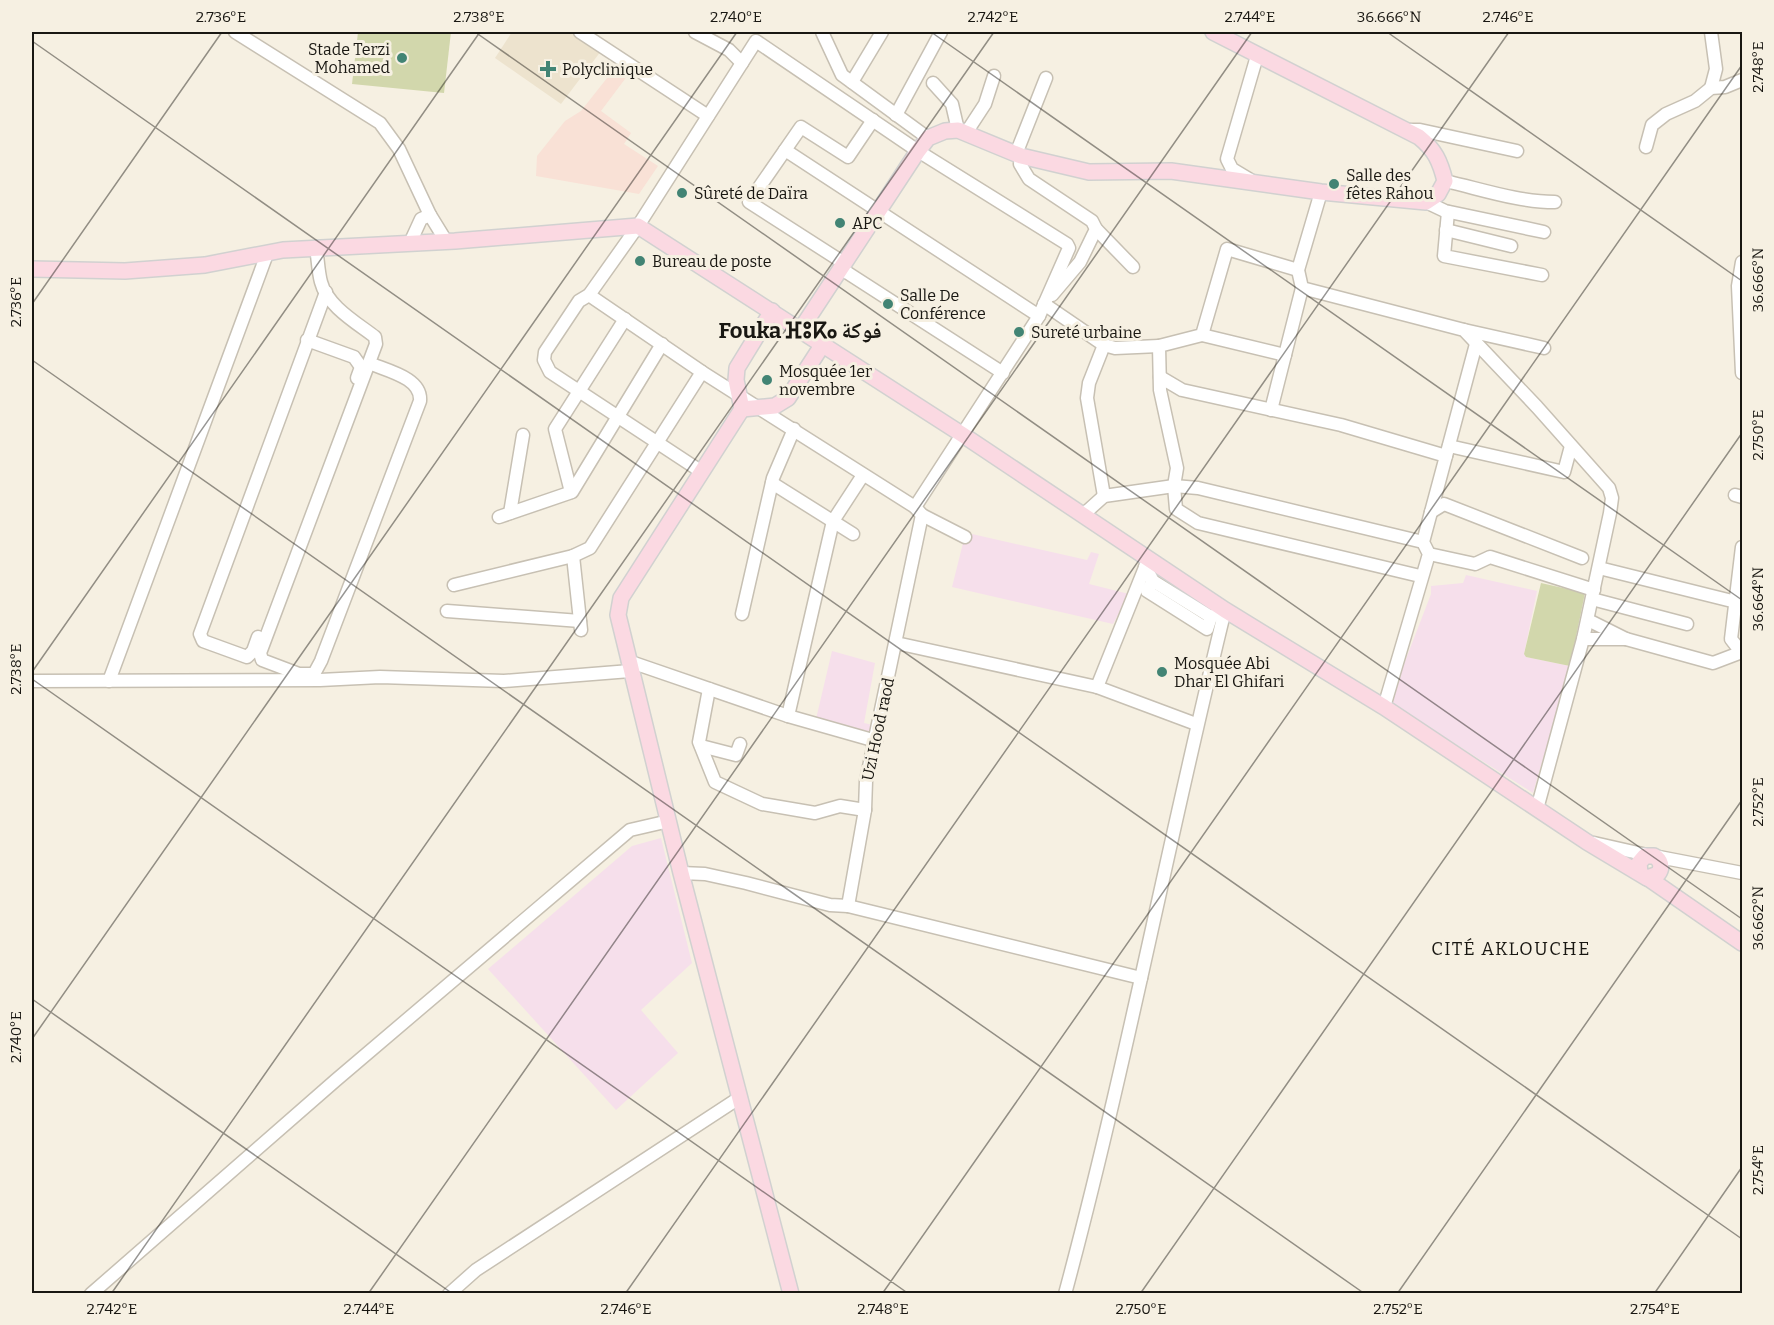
<svg xmlns="http://www.w3.org/2000/svg" width="1774" height="1325" font-family="Bitter,'Noto Naskh Arabic','Noto Sans Tifinagh',serif">
  <style>
    .commercial { fill: #f9e1d6 }
    .built { fill: #ede3ce }
    .education { fill: #f6dfeb }
    .green { fill: #d2d7ac }
    .lines { fill: none; stroke-linecap: round; stroke-linejoin: round }
    .minor-casing { stroke: #c7c0b3; stroke-width: 15 }
    .major-casing { stroke: #d1d1d0; stroke-width: 18 }
    .minor { stroke: #fff; stroke-width: 12 }
    .major { stroke: #fbd9e2; stroke-width: 15 }
    .ticks { fill: none; stroke: #191712; stroke-width: 1.5; stroke-opacity: 0.45 }
    .poi-dot { fill: #428474; stroke: #f6f0e2; stroke-width: 2 }
    .labels { text-anchor: middle; dominant-baseline: central; stroke-width: 6; stroke-linejoin: round; paint-order: stroke }
    .poi-label { font-size: 16px; fill: #191712; stroke: #f6f0e2; text-anchor: start }
    .street-label { font-size: 16px; fill: #191712; stroke: #f6f0e2 }
    .neighbourhood-label { font-size: 18px; letter-spacing: 1.5px; fill: #191712; stroke: #f6f0e2 }
    .district-label { font-size: 22px; font-weight: bold; fill: #191712; stroke: #f6f0e2 }
    .neatline { fill: none; stroke: #191712; stroke-width: 2 }
    .ticks-label { font-size: 15px; text-anchor: middle; fill: #191712 }
  </style>
  <rect width="100%" height="100%" fill="#f6f0e2"/>
  <!-- commercial -->
  <path class="commercial" d="M 615,68 L 628,75 L 601,111 L 631,133 L 624,144 L 658,166 L 639,194 L 536,176 L 537,156 L 565,121 L 581,111 Z"/>
  <!-- built -->
  <path class="built" d="M 512,32 L 572,32 L 601,51 L 561,104 L 495,58 Z"/>
  <!-- education -->
  <g class="education">
    <path d="M 972,534 L 1087,560 L 1091,552 L 1099,554 L 1089,584 L 1129,594 L 1113,624 L 952,587 L 964,539 L 970,541 Z"/>
    <path d="M 1466,575 L 1537,591 L 1524,654 L 1526,657 L 1570,666 L 1533,793 L 1435,731 L 1433,734 L 1389,703 L 1431,594 L 1431,586 L 1463,583 Z"/>
    <path d="M 832,651 L 875,663 L 864,723 L 877,726 L 874,738 L 816,719 Z"/>
    <path d="M 661,838 L 692,963 L 641,1010 L 678,1053 L 616,1110 L 488,969 L 632,846 Z"/>
  </g>
  <!-- green -->
  <g class="green">
    <path d="M 358,32 L 451,32 L 444,93 L 352,84 Z"/>
    <path d="M 1541,583 L 1585,593 L 1570,666 L 1526,657 L 1524,654 Z"/>
  </g>
  <g class="lines">
    <defs>
      <g id="minor">
        <path d="M 235,32 L 380,123 L 399,149 L 430,215"/>
        <path d="M 580,32 L 708,116"/>
        <path d="M 695,32 L 729,50 L 742,63"/>
        <path d="M 822,32 L 842,75 L 928,138"/>
        <path d="M 852,82 L 882,32"/>
        <path d="M 933,83 L 952,104 L 958,130"/>
        <path d="M 1711,88 L 1716,69 L 1711,32"/>
        <path d="M 896,115 L 941,32"/>
        <path d="M 1407,130 L 1420,130 L 1517,151"/>
        <path d="M 966,133 L 985,104 L 994,76"/>
        <path d="M 1646,147 L 1652,125 L 1666,114 L 1695,101 L 1711,88 L 1725,87 L 1742,80"/>
        <path d="M 785,150 L 1039,316"/>
        <path d="M 1016,154 L 1046,78"/>
        <path d="M 1021,156 L 1020,164 L 1029,179 L 1092,221 L 1096,229 L 1080,262 L 1052,295"/>
        <path d="M 1252,181 L 1232,169 L 1227,159 L 1257,56"/>
        <path d="M 1445,181 C 1481,189 1518,202 1555,202"/>
        <path d="M 1321,192 L 1298,270 L 1302,288 L 1464,330 L 1537,407 L 1609,488 L 1612,498 L 1610,513 L 1583,639 L 1537,809"/>
        <path d="M 1426,202 L 1445,211 L 1544,232"/>
        <path d="M 1448,212 L 1444,256 L 1542,275"/>
        <path d="M 1096,229 L 1133,267"/>
        <path d="M 1446,230 L 1511,246"/>
        <path d="M 410,243 L 421,219 L 430,215 L 446,241"/>
        <path d="M 316,248 C 318,259 318,271 321,282 C 327,306 357,323 375,337 L 376,344 L 260,653 L 262,660 L 299,674 L 314,674 L 321,661 L 420,401 C 422,378 388,371 369,363"/>
        <path d="M 1742,262 L 1738,286 L 1742,373"/>
        <path d="M 844,263 L 749,202 L 801,127 L 848,157 L 873,120"/>
        <path d="M 840,268 L 1003,373"/>
        <path d="M 1298,270 L 1227,249 L 1202,335 L 1159,346 L 1160,390 L 1177,468 L 1174,486 L 1176,509 L 1198,523 L 1420,576"/>
        <path d="M 589,295 L 702,372 L 915,507"/>
        <path d="M 1044,304 L 1104,345 L 1115,348 L 1159,346"/>
        <path d="M 1464,330 L 1544,348"/>
        <path d="M 1202,335 L 1285,355"/>
        <path d="M 307,340 L 354,357 L 361,367 L 357,378"/>
        <path d="M 1160,377 L 1182,390 L 1341,425 L 1446,456"/>
        <path d="M 1271,410 L 1302,288"/>
        <path d="M 1449,446 L 1564,472 L 1571,446"/>
        <path d="M 772,483 L 853,534"/>
        <path d="M 571,492 L 555,429 L 625,319"/>
        <path d="M 1735,495 L 1742,497"/>
        <path d="M 1104,496 L 1087,398 L 1089,383 L 1104,345"/>
        <path d="M 1431,512 L 1444,504 L 1582,558"/>
        <path d="M 510,513 L 523,435"/>
        <path d="M 1084,514 L 1104,496 L 1174,486 L 1198,488 L 1423,542"/>
        <path d="M 922,515 L 965,537"/>
        <path d="M 499,517 L 572,492 L 662,344"/>
        <path d="M 1429,554 L 1475,564 L 1490,557 L 1594,590"/>
        <path d="M 1145,567 L 1153,581 L 1211,617 L 1225,610"/>
        <path d="M 1599,568 L 1736,602"/>
        <path d="M 1153,581 L 1147,591 L 1207,629 L 1211,617"/>
        <path d="M 454,585 L 573,556"/>
        <path d="M 1592,599 L 1687,624"/>
        <path d="M 447,611 L 580,621"/>
        <path d="M 742,614 L 773,478 L 794,429"/>
        <path d="M 581,630 L 573,556 L 590,548 L 702,372"/>
        <path d="M 258,637 L 253,651 L 247,657 L 203,641 L 200,634 L 326,292"/>
        <path d="M 1583,639 L 1626,639 L 1588,620"/>
        <path d="M 1626,639 L 1713,663 L 1742,652"/>
        <path d="M 896,643 L 1097,687 L 1196,724"/>
        <path d="M 1741,652 L 1731,639 L 1742,547"/>
        <path d="M 628,661 L 788,716 L 876,741"/>
        <path d="M 32,681 L 320,680 L 380,677 L 504,681 L 630,671"/>
        <path d="M 109,681 L 267,254"/>
        <path d="M 1097,687 L 1148,560"/>
        <path d="M 709,689 L 699,742 L 715,782 L 762,804 L 815,813 L 840,806 L 865,810"/>
        <path d="M 1384,707 L 1429,554 L 1423,542 L 1476,344"/>
        <path d="M 788,716 L 833,521 L 863,475"/>
        <path d="M 701,746 L 736,755 L 740,744"/>
        <path d="M 1594,843 L 1647,855"/>
        <path d="M 1654,856 L 1742,873"/>
        <path d="M 681,873 L 705,874 L 746,883 L 830,905 L 848,906 L 865,810 L 866,781 L 922,515 L 915,507 L 1039,316 L 1069,248 L 1067,244 L 918,151 L 756,41 L 638,226 L 589,295 L 579,301 L 545,352 L 544,360 L 550,372 L 702,472"/>
        <path d="M 848,906 L 1141,978"/>
        <path d="M 91,1294 L 336,1080 L 630,830 L 669,821"/>
        <path d="M 449,1294 L 476,1270 L 739,1098"/>
        <path d="M 1065,1294 C 1126,1067 1169,837 1225,610"/>
      </g>
      <g id="major">
        <path d="M 32,269 L 125,271 L 205,265 L 283,250 L 455,241 L 638,226 L 963,435 L 1225,610 L 1384,707 L 1587,842 L 1647,878 L 1658,874 C 1663,867 1661,860 1654,856 L 1645,856 L 1639,863 L 1640,873"/>
        <path d="M 772,311 L 737,368 L 736,380 L 742,409 L 621,598 L 618,615 L 681,873 L 791,1294"/>
        <path d="M 801,329 L 918,151 L 928,138 L 945,131 L 958,130 L 1021,156 L 1089,172 L 1171,171 L 1321,192 L 1426,202 L 1438,194 L 1445,181 C 1440,161 1435,150 1419,137 L 1213,32"/>
        <path d="M 742,409 L 775,406 L 788,398 L 823,344"/>
        <path d="M 1648,878 L 1742,943"/>
      </g>
    </defs>
    <!-- minor casing -->
    <use href="#minor" class="minor-casing"/>
    <!-- major casing -->
    <use href="#major" class="major-casing"/>
    <!-- minor -->
    <use href="#minor" class="minor"/>
    <!-- major -->
    <use href="#major" class="major"/>
  </g>
  <!-- ticks -->
  <path class="ticks" d="M 475,32 L 1742,919M 931,32 L 1742,600M 1387,32 L 1742,281M 32,41 L 1742,1239M 32,304 L 222,32M 32,360 L 1365,1294M 32,672 L 480,32M 32,679 L 909,1294M 32,999 L 453,1294M 32,1039 L 737,32M 111,1294 L 994,32M 368,1294 L 1252,32M 625,1294 L 1509,32M 882,1294 L 1742,65M 1140,1294 L 1742,433M 1397,1294 L 1742,800M 1654,1294 L 1742,1167"/>
  <!-- markers -->
  <g class="poi-dot">
    <circle cx="402" cy="58" r="6"/>
    <path d="M545 60h6v6h6v6h-6v6h-6v-6h-6v-6h6z"/>
    <circle cx="1334" cy="184" r="6"/>
    <circle cx="682" cy="193" r="6"/>
    <circle cx="840" cy="223" r="6"/>
    <circle cx="640" cy="261" r="6"/>
    <circle cx="888" cy="304" r="6"/>
    <circle cx="1019" cy="332" r="6"/>
    <circle cx="767" cy="380" r="6"/>
    <circle cx="1162" cy="672" r="6"/>
  </g>
  <g class="labels">
    <!-- poi labels -->
    <g class="poi-label">
      <text x="390" y="49" text-anchor="end">Stade Terzi<tspan x="390" dy="18">Mohamed</tspan></text>
      <text x="562" y="69">Polyclinique</text>
      <text x="1346" y="175">Salle des<tspan x="1346" dy="18">fêtes Rahou</tspan></text>
      <text x="694" y="193">Sûreté de Daïra</text>
      <text x="852" y="223">APC</text>
      <text x="652" y="261">Bureau de poste</text>
      <text x="900" y="295">Salle De<tspan x="900" dy="18">Conférence</tspan></text>
      <text x="1031" y="332">Sureté urbaine</text>
      <text x="779" y="371">Mosquée 1er<tspan x="779" dy="18">novembre</tspan></text>
      <text x="1174" y="663">Mosquée Abi<tspan x="1174" dy="18">Dhar El Ghifari</tspan></text>
    </g>
    <!-- street labels -->
    <g class="street-label">
      <text transform="translate(878 729) rotate(-78)">Uzi Hood raod</text>
    </g>
    <!-- neighbourhood labels -->
    <g class="neighbourhood-label">
      <text x="1511" y="949">CITÉ AKLOUCHE</text>
    </g>
    <!-- district labels -->
    <g class="district-label">
      <text x="800" y="330">Fouka ⴼⵓⴽⴰ فوكة</text>
    </g>
  </g>
  <!-- border -->
  <rect width="1774" height="1325" fill="none" stroke="#f6f0e2" stroke-width="66"/>
  <rect x="33" y="33" width="1708" height="1259" class="neatline"/>
  <g class="ticks-label">
    <text x="221" y="22">2.736°E</text>
    <text x="479" y="22">2.738°E</text>
    <text x="736" y="22">2.740°E</text>
    <text x="993" y="22">2.742°E</text>
    <text x="1250" y="22">2.744°E</text>
    <text x="1389" y="22">36.666°N</text>
    <text x="1508" y="22">2.746°E</text>
    <text transform="translate(1758 67) rotate(-90)" y="5">2.748°E</text>
    <text transform="translate(1758 280) rotate(-90)" y="5">36.666°N</text>
    <text transform="translate(16 302) rotate(-90)" y="5">2.736°E</text>
    <text transform="translate(1758 435) rotate(-90)" y="5">2.750°E</text>
    <text transform="translate(1758 599) rotate(-90)" y="5">36.664°N</text>
    <text transform="translate(16 669) rotate(-90)" y="5">2.738°E</text>
    <text transform="translate(1758 802) rotate(-90)" y="5">2.752°E</text>
    <text transform="translate(1758 918) rotate(-90)" y="5">36.662°N</text>
    <text transform="translate(16 1037) rotate(-90)" y="5">2.740°E</text>
    <text transform="translate(1758 1170) rotate(-90)" y="5">2.754°E</text>
    <text x="112" y="1314">2.742°E</text>
    <text x="369" y="1314">2.744°E</text>
    <text x="626" y="1314">2.746°E</text>
    <text x="883" y="1314">2.748°E</text>
    <text x="1141" y="1314">2.750°E</text>
    <text x="1398" y="1314">2.752°E</text>
    <text x="1655" y="1314">2.754°E</text>
  </g>
</svg>
